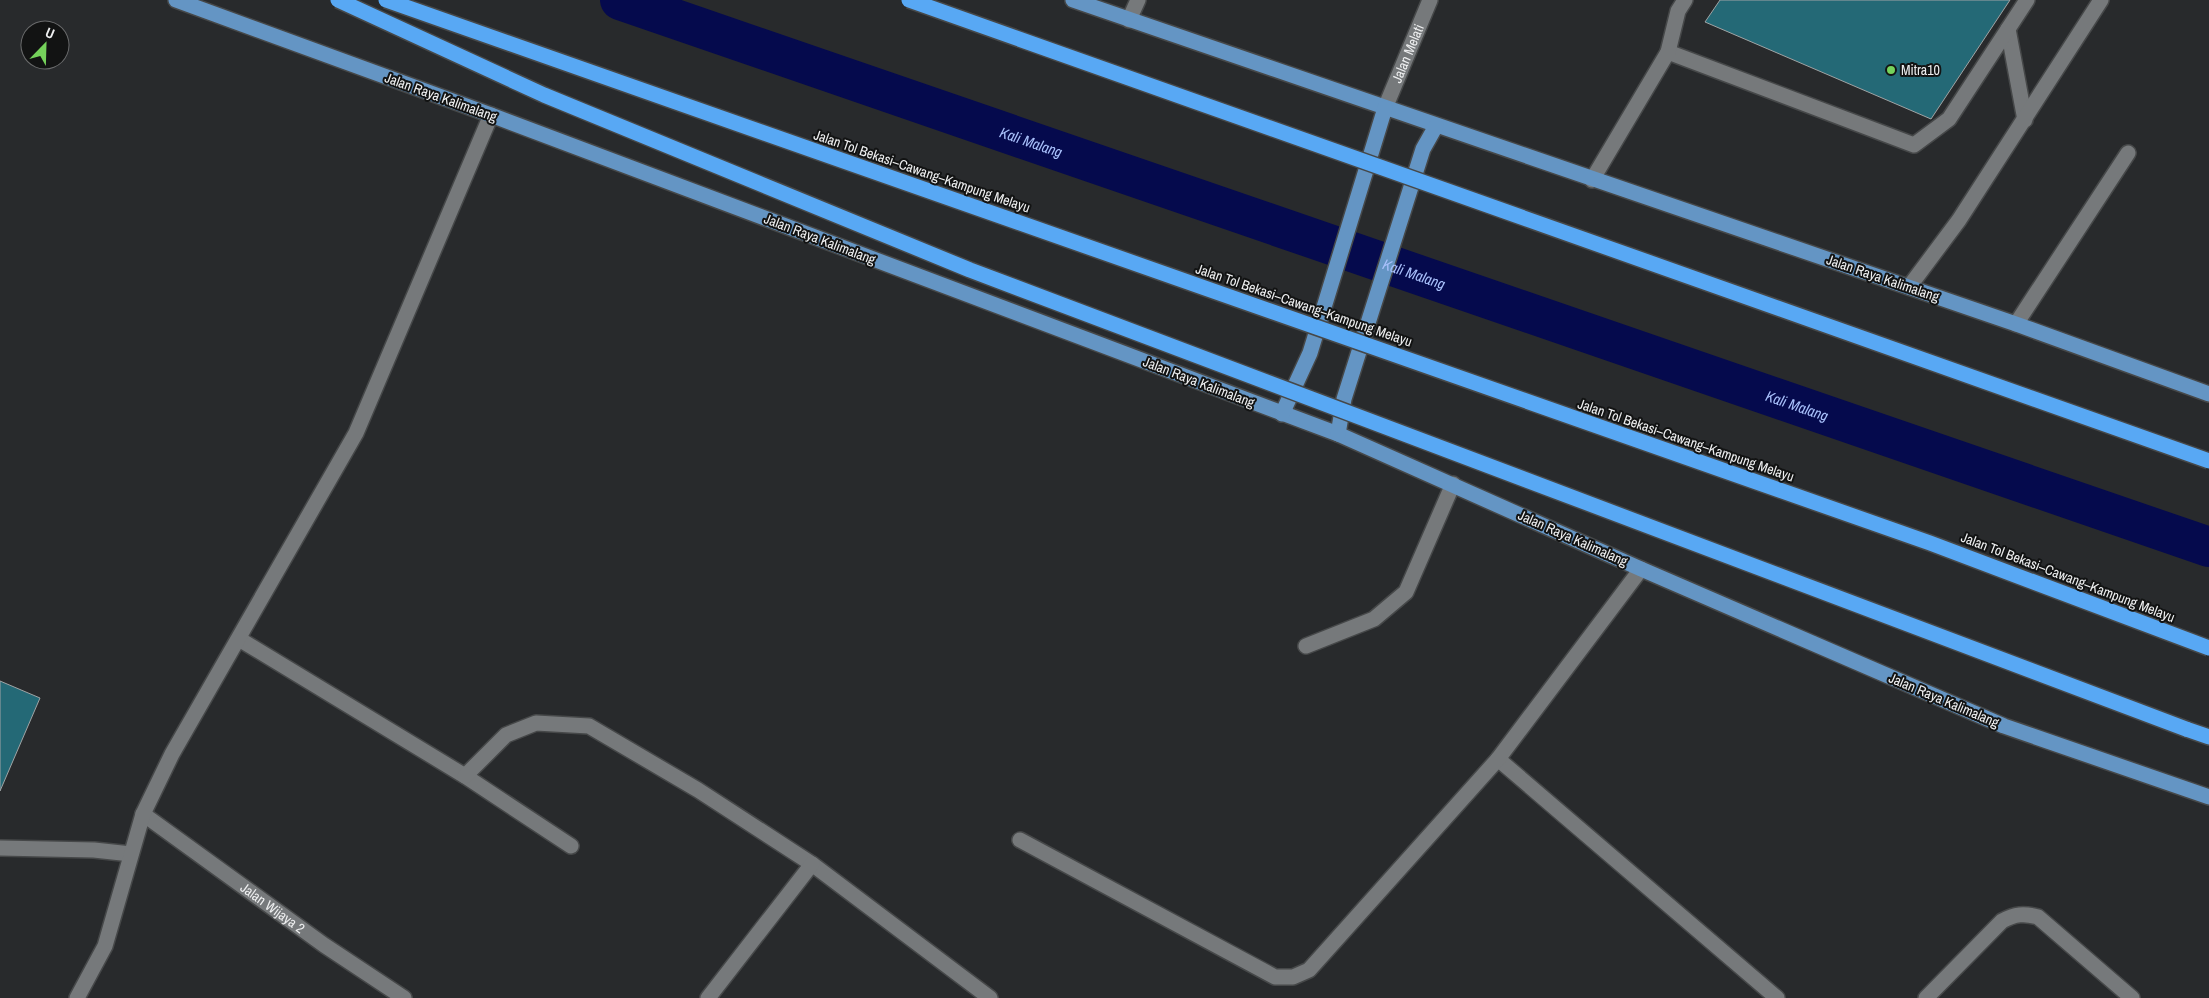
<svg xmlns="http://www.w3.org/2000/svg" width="2209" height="998" font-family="'Archivo Narrow',sans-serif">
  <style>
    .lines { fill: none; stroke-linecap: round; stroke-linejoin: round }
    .canal { stroke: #050a4d; stroke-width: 40 }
    .building { fill: #246976; stroke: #a0a4a5 }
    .lane-casing { stroke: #464849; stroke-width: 18 }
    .street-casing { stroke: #464849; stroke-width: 18 }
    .primary-casing { stroke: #464849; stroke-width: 18 }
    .highway-casing { stroke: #464849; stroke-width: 18 }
    .lane { stroke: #76797b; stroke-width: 15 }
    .street { stroke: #76797b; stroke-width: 15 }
    .primary { stroke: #6495c4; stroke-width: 15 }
    .highway { stroke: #58a8f4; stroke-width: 15 }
    .highway-bridge-casing { stroke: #464849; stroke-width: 18; stroke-linecap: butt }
    .highway-bridge { stroke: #58a8f4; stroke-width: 15 }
    .poi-dot { fill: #75d25b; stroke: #121313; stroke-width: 2 }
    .labels { text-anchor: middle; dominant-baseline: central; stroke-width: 4; stroke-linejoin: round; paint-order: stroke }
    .street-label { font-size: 14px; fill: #eff0f1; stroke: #121313 }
    .poi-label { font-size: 14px; fill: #eff0f1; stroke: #121313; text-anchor: start }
    .water-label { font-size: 15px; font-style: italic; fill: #a8c0fb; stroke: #121313 }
  </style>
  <rect width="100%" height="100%" fill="#282a2c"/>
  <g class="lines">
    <!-- canal -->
    <path class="canal" id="s1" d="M 620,0 L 2209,547"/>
  </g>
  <!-- building -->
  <g class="building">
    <path d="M 1720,0 L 2010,0 L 1931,119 L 1705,22 Z"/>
    <path d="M 0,681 L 40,698 L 0,791 Z"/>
  </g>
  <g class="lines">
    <defs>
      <g id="lane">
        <path d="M 1129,20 L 1138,0"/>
        <path d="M 2008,29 L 2025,120"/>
        <path d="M 1668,52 L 1914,145 L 1949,119 L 2027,0"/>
        <path d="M 1592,180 L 1668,52 L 1678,11 L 1685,0"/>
        <path d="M 1909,287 L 1959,220 L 2101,0"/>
        <path d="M 2016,324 L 2128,153"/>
        <path d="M 1306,646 L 1374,619 L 1406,592 L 1453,484"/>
        <path d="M 1926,998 L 2002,921 C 2015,914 2024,913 2038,917 L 2132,998"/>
      </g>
      <g id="street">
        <path id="s2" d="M 1385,108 L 1430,0"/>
        <path d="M 239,639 L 465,776 L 571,846"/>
        <path d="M 1498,759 L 1777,998"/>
        <path d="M 465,776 L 506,735 L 536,723 L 589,726 L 698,790 L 812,864 L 990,998"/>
        <path id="s3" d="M 143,814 L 324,945 L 404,998"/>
        <path d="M 1020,840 L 1275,977 L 1293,977 L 1309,970 L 1498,759 L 1641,569"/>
        <path d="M 0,848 L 94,850 L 131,854"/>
        <path d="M 77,998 L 105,946 L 143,814 L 172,754 L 356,433 L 491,115"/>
        <path d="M 708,998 L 812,864"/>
      </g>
      <g id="primary">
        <path d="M 176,0 L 491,115 L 1338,434 L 1641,569 L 2004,726 L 2209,797"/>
        <path d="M 1073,0 L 2016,324 L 2209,394"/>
        <path d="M 1282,414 L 1310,353 L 1385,108"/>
        <path d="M 1338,434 L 1344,399 L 1423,149 L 1436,126"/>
      </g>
      <path id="highway" d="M 2186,729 L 2209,737"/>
    </defs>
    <!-- lane casing -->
    <use href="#lane" class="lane-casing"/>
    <!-- street casing -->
    <use href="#street" class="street-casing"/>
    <!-- primary casing -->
    <use href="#primary" class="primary-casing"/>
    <!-- highway casing -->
    <use href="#highway" class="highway-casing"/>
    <!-- lane -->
    <use href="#lane" class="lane"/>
    <!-- street -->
    <use href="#street" class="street"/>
    <!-- primary -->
    <use href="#primary" class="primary"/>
    <!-- highway -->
    <use href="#highway" class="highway"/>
    <defs>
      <g id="highway-bridge">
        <path d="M 338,0 L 544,95 L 970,270 L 2186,729"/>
        <path d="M 386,0 L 1930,543 L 2209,648"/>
        <path d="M 909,0 L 2209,461"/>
      </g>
    </defs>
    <!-- highway-bridge casing -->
    <use href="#highway-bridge" class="highway-bridge-casing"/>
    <!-- highway-bridge -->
    <use href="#highway-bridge" class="highway-bridge"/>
  </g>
  <!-- markers -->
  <circle class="poi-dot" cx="1891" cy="70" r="5"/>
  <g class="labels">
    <!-- street labels -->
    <g class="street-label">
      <text stroke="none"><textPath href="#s2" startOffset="59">Jalan Melati</textPath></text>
      <text transform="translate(441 97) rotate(20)">Jalan Raya Kalimalang</text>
      <text transform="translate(922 171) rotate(19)">Jalan Tol Bekasi–Cawang–Kampung Melayu</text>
      <text transform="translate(820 239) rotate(21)">Jalan Raya Kalimalang</text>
      <text transform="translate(1883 278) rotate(19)">Jalan Raya Kalimalang</text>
      <text transform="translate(1304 305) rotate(19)">Jalan Tol Bekasi–Cawang–Kampung Melayu</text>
      <text transform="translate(1199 382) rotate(21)">Jalan Raya Kalimalang</text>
      <text transform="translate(1686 440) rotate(19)">Jalan Tol Bekasi–Cawang–Kampung Melayu</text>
      <text transform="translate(1573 538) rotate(24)">Jalan Raya Kalimalang</text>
      <text transform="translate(2068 577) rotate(21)">Jalan Tol Bekasi–Cawang–Kampung Melayu</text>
      <text transform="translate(1944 700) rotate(23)">Jalan Raya Kalimalang</text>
      <text stroke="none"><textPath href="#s3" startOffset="160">Jalan Wijaya 2</textPath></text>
    </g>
    <!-- poi labels -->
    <g class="poi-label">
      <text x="1901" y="70">Mitra10</text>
    </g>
    <!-- water labels -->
    <g class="water-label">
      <text stroke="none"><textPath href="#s1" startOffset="435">Kali Malang</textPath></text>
      <text stroke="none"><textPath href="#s1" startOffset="840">Kali Malang</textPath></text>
      <text stroke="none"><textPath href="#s1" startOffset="1245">Kali Malang</textPath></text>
    </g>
  </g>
  <!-- north arrow -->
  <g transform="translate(45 45) rotate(23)"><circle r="24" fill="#121313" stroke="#6a6b6c"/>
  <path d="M0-4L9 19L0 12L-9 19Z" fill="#75d25b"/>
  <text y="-8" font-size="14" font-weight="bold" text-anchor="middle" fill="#eff0f1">U</text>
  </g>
</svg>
